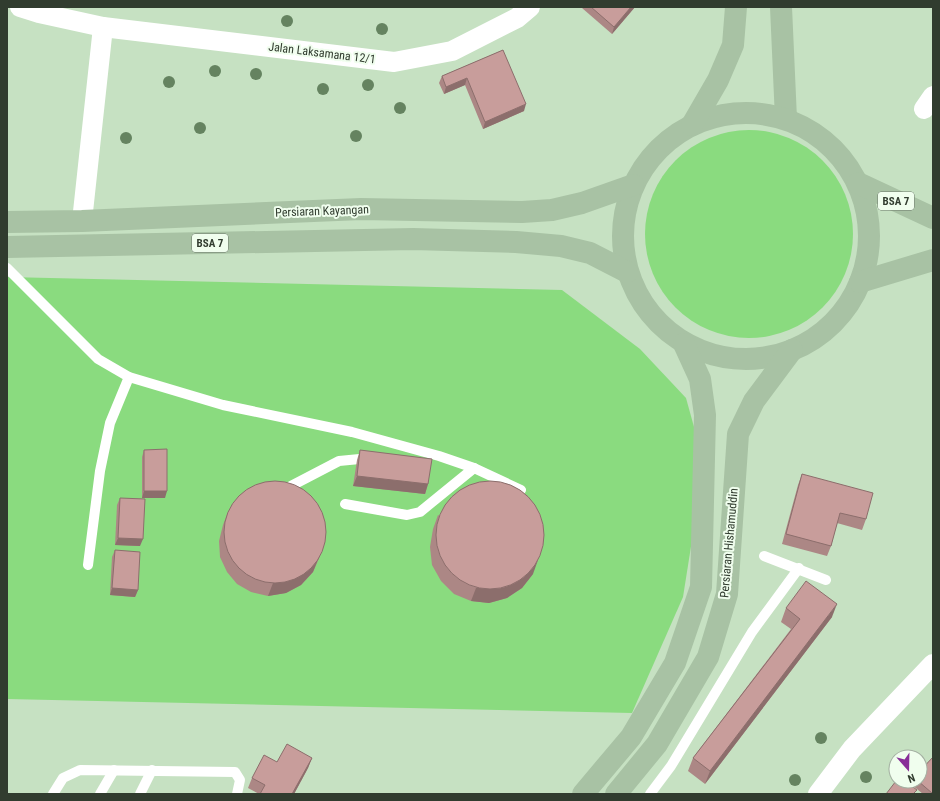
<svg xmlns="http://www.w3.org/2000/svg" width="940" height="801" font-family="'Roboto Condensed',sans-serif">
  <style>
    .green { fill: #8adb7f }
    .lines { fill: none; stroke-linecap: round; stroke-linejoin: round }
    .lane { stroke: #fff; stroke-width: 10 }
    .street { stroke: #fff; stroke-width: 20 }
    .primary { stroke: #a8c2a4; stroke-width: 22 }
    .tree { fill: #658360 }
    .wall { fill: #ac8785 }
    .shaded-wall { fill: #8c6e6c }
    .building { fill: #c89d9b; stroke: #8c6e6c }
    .labels { text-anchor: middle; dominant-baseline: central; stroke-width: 4; stroke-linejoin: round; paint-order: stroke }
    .shield { fill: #f0feee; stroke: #6a7668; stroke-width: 1 }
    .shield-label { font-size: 11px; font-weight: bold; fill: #313c2f }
    .street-label { font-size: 12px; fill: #313c2f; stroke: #f0feee }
  </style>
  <rect width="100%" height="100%" fill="#c6e1c2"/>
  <!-- green -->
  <g class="green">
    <circle cx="749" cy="234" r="104"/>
    <path d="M 7,277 L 562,290 L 640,349 L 686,398 L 694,427 L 696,515 L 683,597 L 632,713 L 7,699 Z"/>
  </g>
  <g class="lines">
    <!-- lane -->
    <g class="lane">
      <path d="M 7,268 L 98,359 L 129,377 L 223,405 L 352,432 L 439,456 L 474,468 L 521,490"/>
      <path d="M 291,486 L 339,461 L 370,458"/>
      <path d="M 345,504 L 407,515 L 420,512 L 474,468"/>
      <path d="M 764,556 L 826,580"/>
      <path d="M 88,565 L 100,471 L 110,423 L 129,377"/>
      <path d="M 53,794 L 63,778 L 80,770 L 235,772 L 240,780 L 237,794"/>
      <path d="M 100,794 L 114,770"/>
      <path d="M 140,794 L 152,770"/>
      <path d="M 650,794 L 671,766 L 752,632 L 799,568"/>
    </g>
    <!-- street -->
    <g class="street">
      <path d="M 20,7 L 39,13 L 103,27 L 394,62 L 452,51 L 517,18 L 530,7"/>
      <path d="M 924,109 L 933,96"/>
      <path d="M 82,221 L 103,27"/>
      <path d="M 818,794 L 852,749 L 933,664"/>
    </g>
    <!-- primary -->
    <g class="primary">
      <path d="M 781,7 L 786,119"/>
      <circle cx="746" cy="236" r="123"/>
      <path d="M 692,125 L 718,80 L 733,45 L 736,7"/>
      <path d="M 858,183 L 933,218"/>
      <path d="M 7,222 L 82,221 L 361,209 L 522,212 L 552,210 L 582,203 L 633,185"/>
      <path d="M 7,247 L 413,239 L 516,242 L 561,246 L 590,253 L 627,272"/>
      <path d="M 860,282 L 933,260"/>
      <path d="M 583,794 L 631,737 L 675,663 L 701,587 L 705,415 L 700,379 L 684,344"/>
      <path d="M 616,794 L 657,744 L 708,657 L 727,594 L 738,434 L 754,401 L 792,350"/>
    </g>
  </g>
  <!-- trees -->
  <g class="tree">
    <circle cx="287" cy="21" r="6"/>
    <circle cx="382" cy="29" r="6"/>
    <circle cx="215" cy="71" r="6"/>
    <circle cx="256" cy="74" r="6"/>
    <circle cx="169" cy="82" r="6"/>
    <circle cx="368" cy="85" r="6"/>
    <circle cx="323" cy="89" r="6"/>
    <circle cx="400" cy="108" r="6"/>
    <circle cx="200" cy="128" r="6"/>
    <circle cx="356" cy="136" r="6"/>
    <circle cx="126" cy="138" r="6"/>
    <circle cx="821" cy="738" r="6"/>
    <circle cx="866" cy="777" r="6"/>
    <circle cx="795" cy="780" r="6"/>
  </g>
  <!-- wall -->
  <g class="wall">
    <path d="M 583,7 L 635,7 L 612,34 L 582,8 Z"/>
    <path d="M 503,50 L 524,111 L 483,129 L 465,85 L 444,94 L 439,83 L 442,76 Z"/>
    <path d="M 144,450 L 165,498 L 142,498 L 142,457 Z"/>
    <path d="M 360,450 L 428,484 L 425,494 L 353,486 L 357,460 Z"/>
    <path d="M 802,474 L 866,519 L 862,530 L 837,523 L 831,546 L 827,556 L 782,544 L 798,485 Z"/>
    <path d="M 120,498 L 140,546 L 115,545 L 117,505 Z"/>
    <path d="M 228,512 L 320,556 L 313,572 L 301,585 L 286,593 L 268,596 L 251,592 L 237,584 L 227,572 L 220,557 L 219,541 L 223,525 Z"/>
    <path d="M 438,515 L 533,574 L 522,588 L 507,598 L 489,603 L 471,601 L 454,594 L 441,581 L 432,565 L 430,547 L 433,529 Z"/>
    <path d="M 115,550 L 138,590 L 135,597 L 110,595 L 112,557 Z"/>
    <path d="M 786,608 L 832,617 L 705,784 L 688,771 L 693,758 L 791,629 L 781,622 Z"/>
    <path d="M 312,758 L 308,768 L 294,794 L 259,794 L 248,788 L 252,778 L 277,762 Z"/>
    <path d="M 913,781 L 920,781 L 933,794 L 923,794 L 912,785 Z"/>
  </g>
  <!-- shaded-wall -->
  <g class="shaded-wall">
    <path d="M 631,7 L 635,7 L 612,34 L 614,27 Z"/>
    <path d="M 467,78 L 465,85 L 444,94 L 446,87 Z"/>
    <path d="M 526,104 L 524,111 L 483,129 L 485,122 Z"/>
    <path d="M 357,476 L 428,484 L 425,494 L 353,486 Z"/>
    <path d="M 144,491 L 167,491 L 165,498 L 142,498 Z"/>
    <path d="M 118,538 L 143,539 L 140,546 L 115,545 Z"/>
    <path d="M 325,542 L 313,572 L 301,585 L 286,593 L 268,596 L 273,583 Z"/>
    <path d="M 538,560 L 533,574 L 522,588 L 507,598 L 489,603 L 471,601 L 476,588 Z"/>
    <path d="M 112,588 L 138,590 L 135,597 L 110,595 Z"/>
    <path d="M 837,604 L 832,617 L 705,784 L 710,771 Z"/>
    <path d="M 312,758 L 308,768 L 294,794 L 292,794 Z"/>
  </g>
  <!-- building -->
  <g class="building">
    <path d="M 591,7 L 631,7 L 614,27 Z"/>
    <path d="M 503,50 L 526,104 L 485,122 L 467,78 L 446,87 L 442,76 Z"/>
    <path d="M 167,449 L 167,491 L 144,491 L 144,450 Z"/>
    <path d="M 360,450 L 432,459 L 428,484 L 357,476 Z"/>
    <path d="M 802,474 L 873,493 L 866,519 L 840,513 L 831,546 L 786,534 Z"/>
    <circle cx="490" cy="535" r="54"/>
    <circle cx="275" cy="532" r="51"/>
    <path d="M 120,498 L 145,499 L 143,539 L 118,538 Z"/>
    <path d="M 115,550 L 140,552 L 138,590 L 112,588 Z"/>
    <path d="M 806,581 L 837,604 L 710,771 L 693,758 L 800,619 L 786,608 Z"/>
    <path d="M 287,744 L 312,758 L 292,794 L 260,794 L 265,785 L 252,778 L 264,755 L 277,762 Z"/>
    <path d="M 933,757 L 933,792 L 932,793 L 918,781 L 920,781 L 920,771 Z"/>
    <path d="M 896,781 L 905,781 L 917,790 L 913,794 L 886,794 Z"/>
  </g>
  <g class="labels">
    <!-- shield labels -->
    <g class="shield">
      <rect x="878" y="192" width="36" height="18" rx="3"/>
      <rect x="192" y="234" width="36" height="18" rx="3"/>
    </g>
    <g class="shield-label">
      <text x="896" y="201">BSA 7</text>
      <text x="210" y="243">BSA 7</text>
    </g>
    <!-- street labels -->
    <g class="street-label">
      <text transform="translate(322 53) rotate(7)">Jalan Laksamana 12/1</text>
      <text transform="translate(322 211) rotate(-2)">Persiaran Kayangan</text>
      <text transform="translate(729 543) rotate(-85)">Persiaran Hishamuddin</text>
    </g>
  </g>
  <!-- border -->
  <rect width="940" height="801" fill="none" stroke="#313c2f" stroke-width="16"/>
  <!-- north arrow -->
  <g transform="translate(908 769) rotate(160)"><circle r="19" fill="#f0feee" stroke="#a4b0a2"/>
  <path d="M0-3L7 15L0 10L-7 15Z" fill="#882d98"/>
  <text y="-6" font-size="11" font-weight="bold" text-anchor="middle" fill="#313c2f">N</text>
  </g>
</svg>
